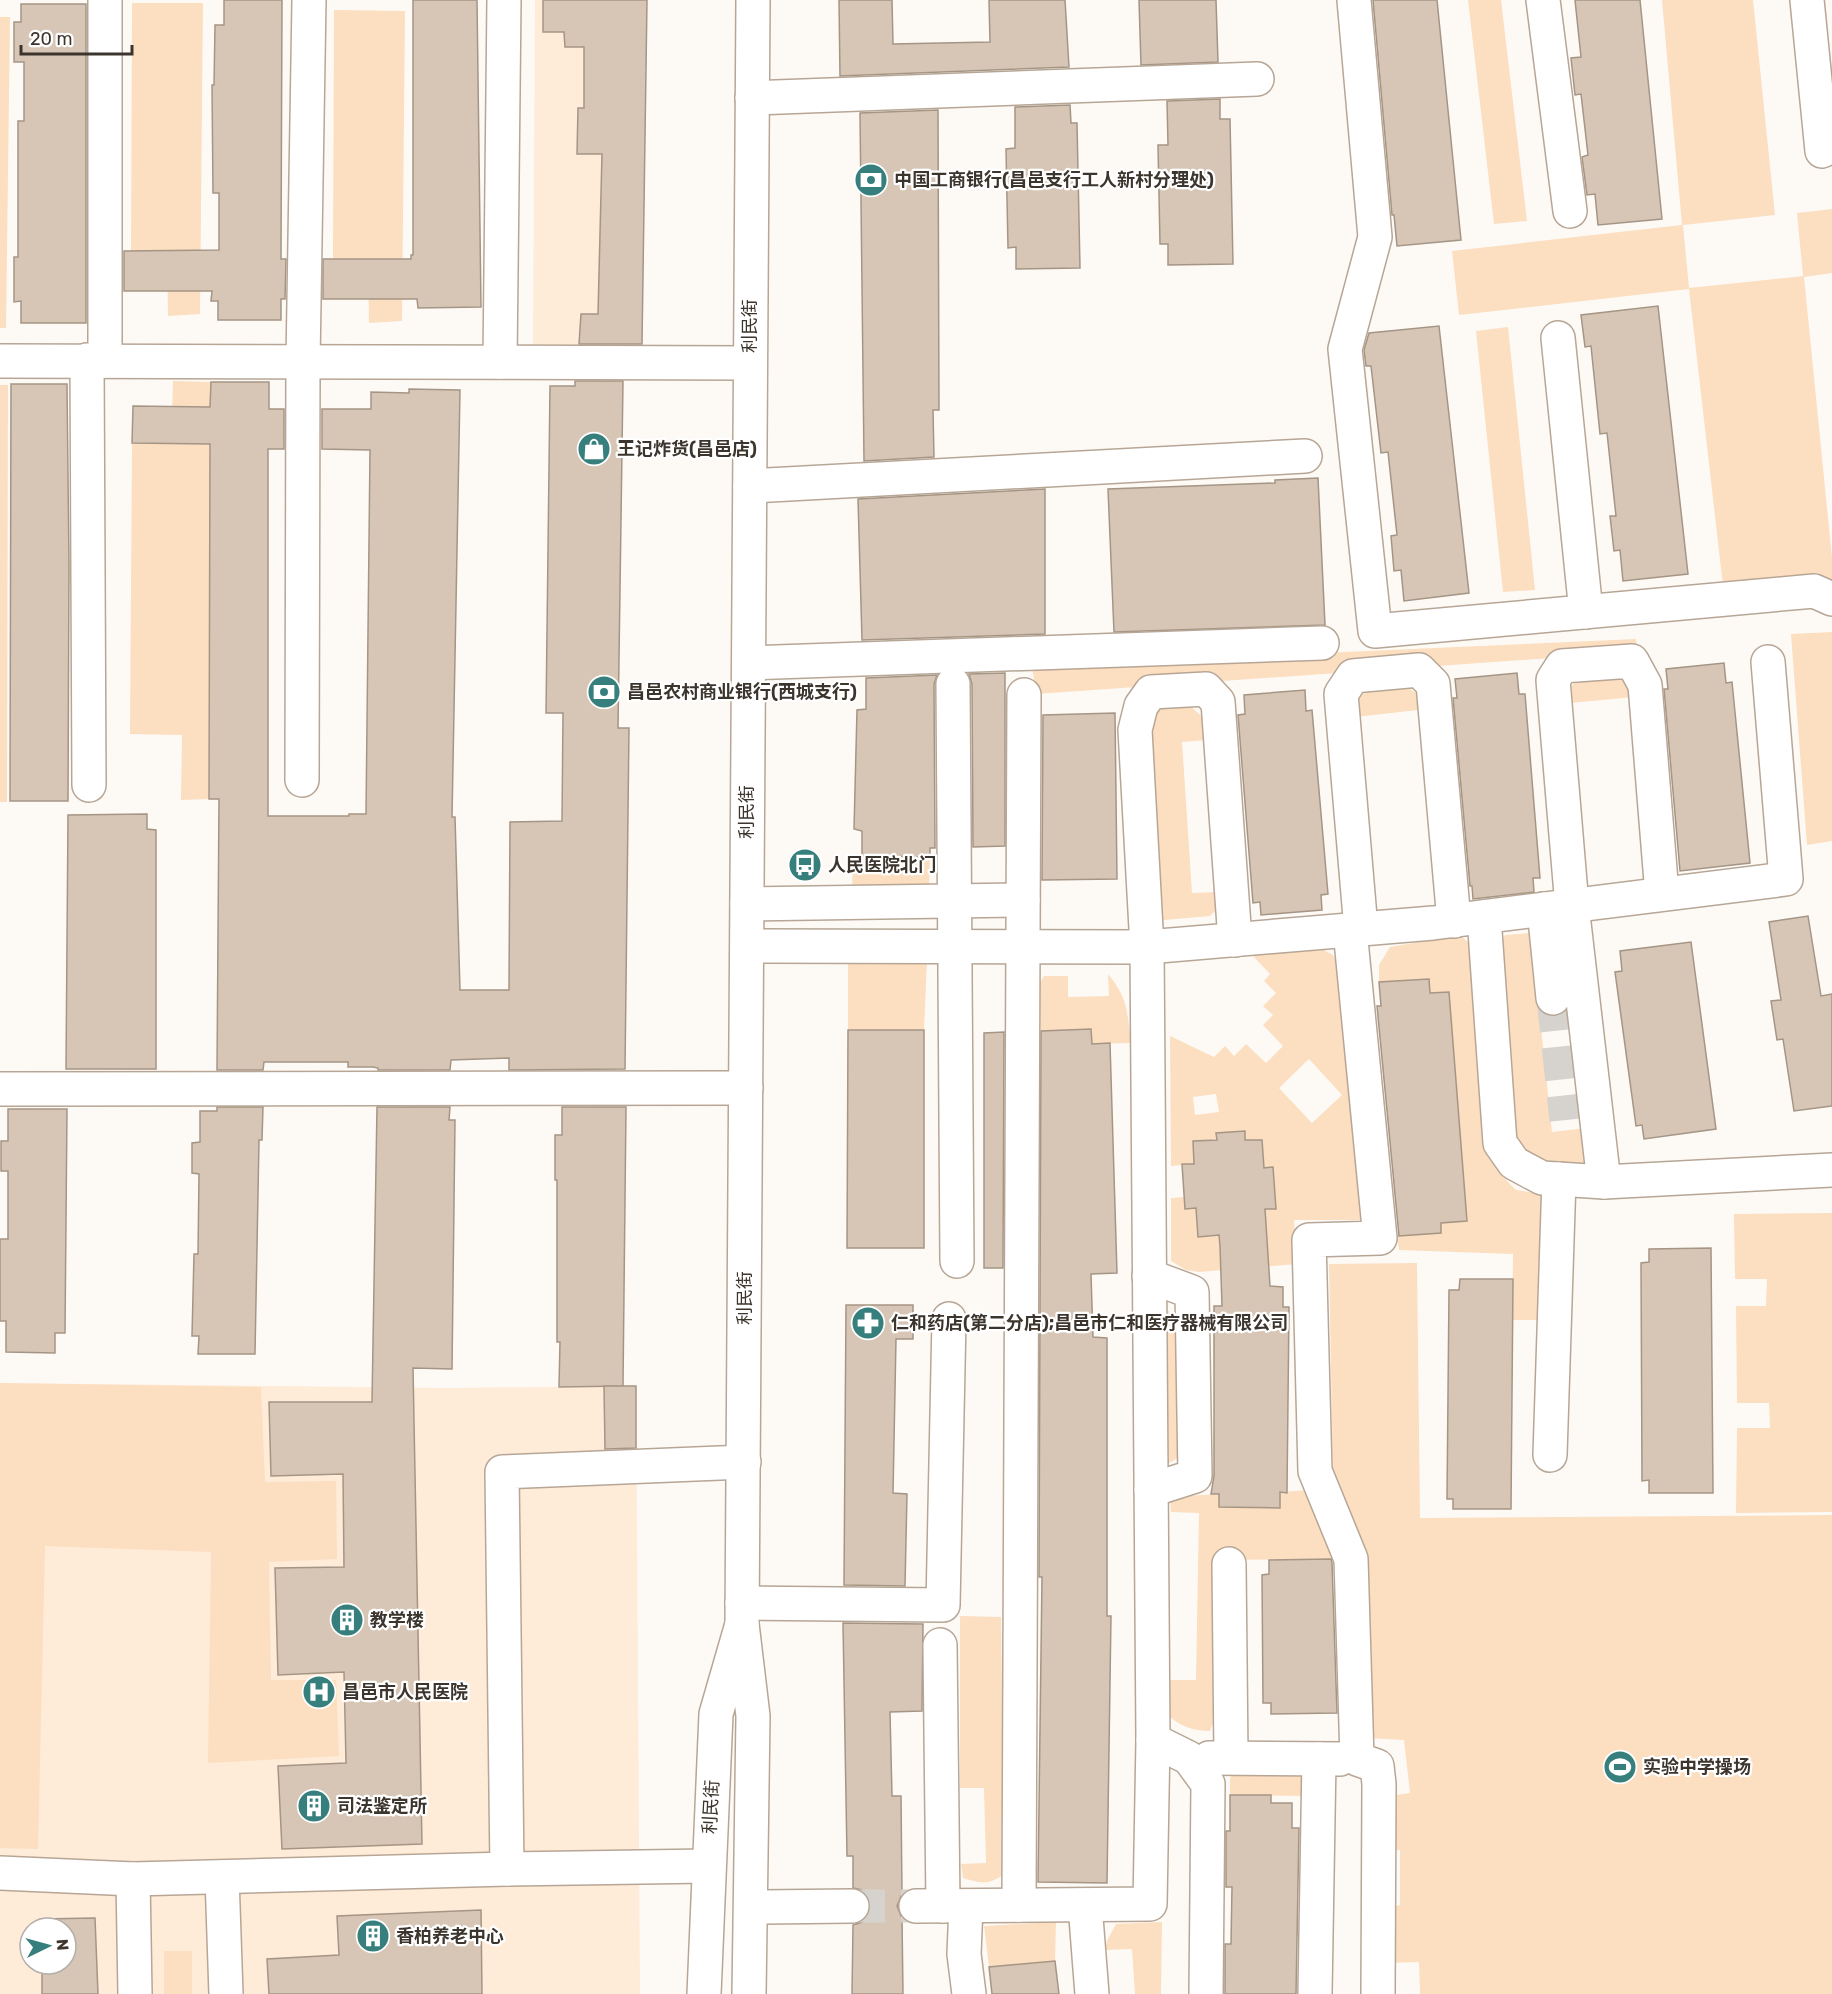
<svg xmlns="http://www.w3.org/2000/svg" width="1832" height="1994" font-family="Rubik,'Noto Sans SC',sans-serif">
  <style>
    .built { fill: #feebd8; fill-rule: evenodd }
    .green { fill: #fcdec0; fill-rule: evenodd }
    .building { fill: #d7c6b5; stroke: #a59585; stroke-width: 1.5 }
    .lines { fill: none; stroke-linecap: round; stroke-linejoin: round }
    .minor-tunnel { stroke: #d6d3ce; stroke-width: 33; stroke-dasharray: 33 16; stroke-linecap: butt }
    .minor-casing { stroke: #b7a696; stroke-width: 36 }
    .major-casing { stroke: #b7a696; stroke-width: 36 }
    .minor { stroke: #fff; stroke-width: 33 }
    .major { stroke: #fff; stroke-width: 33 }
    .labels { text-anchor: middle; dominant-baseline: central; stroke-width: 4.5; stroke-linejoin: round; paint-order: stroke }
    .poi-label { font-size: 18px; font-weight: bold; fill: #3c352e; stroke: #fff; text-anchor: start }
    .street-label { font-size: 18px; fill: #3c352e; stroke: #fff }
  </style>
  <rect width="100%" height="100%" fill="#fdfaf6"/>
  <!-- built -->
  <g class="built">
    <path d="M 535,0 L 647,0 L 642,346 L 634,350 L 533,348 Z"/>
    <path d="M 0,1383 L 450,1388 L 636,1386 L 640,1994 L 0,1994 ZM 30,1928 L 66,1928 L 66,1964 L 30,1964 Z"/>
  </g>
  <!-- green -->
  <g class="green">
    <path d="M 1468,0 L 1501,0 L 1527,221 L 1494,224 Z"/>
    <path d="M 1662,0 L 1753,0 L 1775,215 L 1683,225 L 1689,288 L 1803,276 L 1797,213 L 1832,209 L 1832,273 L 1804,277 L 1832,558 L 1832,588 L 1723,586 L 1689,289 L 1459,315 L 1452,251 L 1682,225 Z"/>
    <path d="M 132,3 L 203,3 L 200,314 L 168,316 L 167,251 L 131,251 Z"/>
    <path d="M 334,10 L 405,11 L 402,321 L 369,323 L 368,259 L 333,259 Z"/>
    <path d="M 0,17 L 10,17 L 6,328 L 0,328 Z"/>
    <path d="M 1508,327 L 1535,590 L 1503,592 L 1476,331 Z"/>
    <path d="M 173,381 L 211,382 L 209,799 L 181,800 L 182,735 L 130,734 L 132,443 L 171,444 Z"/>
    <path d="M 0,385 L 8,385 L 7,802 L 0,802 Z"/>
    <path d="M 1832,632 L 1832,841 L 1807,845 L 1791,634 Z"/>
    <path d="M 1636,639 L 1637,652 L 1036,694 L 1032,666 Z"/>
    <path d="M 1621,672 L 1633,697 L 1571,703 L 1571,686 L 1588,673 Z"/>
    <path d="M 1405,686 L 1416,693 L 1418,710 L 1356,717 L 1356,700 L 1372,687 Z"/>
    <path d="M 1190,706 L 1205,719 L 1208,740 L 1182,742 L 1192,893 L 1218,892 L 1220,907 L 1210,916 L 1164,920 L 1153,908 L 1146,723 L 1159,709 Z"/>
    <path d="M 853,857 L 930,857 L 929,892 L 852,892 Z"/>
    <path d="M 1531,933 L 1552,1132 L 1587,1128 L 1592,1167 C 1562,1167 1540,1169 1518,1145 L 1499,945 L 1505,935 Z"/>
    <path d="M 1460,935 L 1473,947 L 1501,1175 L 1516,1190 L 1548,1195 L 1544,1320 L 1512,1320 L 1513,1254 L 1399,1250 L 1397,1236 L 1441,1233 L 1441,1223 L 1467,1221 L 1449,992 L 1430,993 L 1429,979 L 1379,982 L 1379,965 L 1390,947 Z"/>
    <path d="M 1324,950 L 1333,955 L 1342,971 L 1361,1220 L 1294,1220 L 1297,1264 L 1199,1272 L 1186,1270 L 1171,1261 L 1171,1198 L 1184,1197 L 1185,1209 L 1196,1208 L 1219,1235 L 1220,1246 L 1249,1244 L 1267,1238 L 1265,1209 L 1273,1167 L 1264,1168 L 1261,1140 L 1245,1140 L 1245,1131 L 1216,1133 L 1217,1139 L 1193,1141 L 1194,1164 L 1171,1166 L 1170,1036 L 1214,1057 L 1225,1046 L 1234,1056 L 1246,1044 L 1266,1063 L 1283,1046 L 1263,1025 L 1273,1015 L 1263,1006 L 1276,993 L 1264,981 L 1270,974 L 1252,955 ZM 1309,1059 L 1342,1095 L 1312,1123 L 1279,1088 ZM 1216,1094 L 1219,1112 L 1195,1115 L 1193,1097 Z"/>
    <path d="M 848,959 L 927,959 L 924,1030 L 848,1030 Z"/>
    <path d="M 1108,974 C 1129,1000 1127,1012 1131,1043 L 1092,1044 L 1090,1029 L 1041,1031 L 1038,986 L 1044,976 L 1068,976 L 1068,997 L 1109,996 Z"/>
    <path d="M 1832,1213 L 1832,1512 L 1736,1513 L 1737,1428 L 1770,1428 L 1769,1403 L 1737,1403 L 1736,1306 L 1766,1306 L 1767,1279 L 1735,1279 L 1734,1214 Z"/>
    <path d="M 1417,1263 L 1420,1518 L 1832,1515 L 1832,1994 L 1420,1994 L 1419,1962 L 1387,1963 L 1388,1908 L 1400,1905 L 1400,1850 L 1387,1850 L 1388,1796 L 1410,1793 L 1404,1740 L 1368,1738 L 1333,1472 L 1329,1264 Z"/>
    <path d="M 1158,1307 L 1178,1315 L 1181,1456 L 1161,1468 Z"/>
    <path d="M 0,1383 L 261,1387 L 265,1482 L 336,1481 L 337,1559 L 269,1562 L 271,1680 L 336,1680 L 339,1756 L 208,1763 L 211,1552 L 45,1546 L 38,1849 L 0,1848 Z"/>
    <path d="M 1309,1490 L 1335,1559 L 1215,1560 L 1213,1723 L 1210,1731 C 1192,1731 1181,1726 1167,1715 L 1168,1680 L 1196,1680 L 1199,1513 L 1171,1512 L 1170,1497 L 1219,1494 L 1220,1507 L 1280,1508 L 1280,1492 Z"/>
    <path d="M 960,1616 L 1001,1617 L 1004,1874 C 988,1886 981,1883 963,1878 L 961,1864 L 986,1863 L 984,1788 L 960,1788 Z"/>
    <path d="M 1237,1770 L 1291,1772 L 1305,1776 L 1305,1796 L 1230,1795 L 1230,1778 Z"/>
    <path d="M 1056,1922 L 1055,1961 L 989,1967 L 984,1926 Z"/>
    <path d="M 1162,1922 L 1161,1994 L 1135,1994 L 1132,1949 L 1105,1950 L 1107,1941 L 1116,1924 Z"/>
    <rect x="164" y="1951" width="28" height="43"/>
  </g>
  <!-- building -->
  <g class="building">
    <path d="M 224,0 L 282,0 L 281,259 L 286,259 L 285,299 L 281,299 L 281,320 L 218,320 L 218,301 L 211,301 L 212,291 L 124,291 L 124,251 L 219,250 L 219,193 L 213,193 L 212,85 L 214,85 L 215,25 L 224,25 Z"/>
    <path d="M 413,0 L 477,0 L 481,307 L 418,308 L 417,299 L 323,299 L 323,259 L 411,259 L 411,255 L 413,255 Z"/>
    <path d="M 543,0 L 647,0 L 642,344 L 579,344 L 581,314 L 598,314 L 602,154 L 577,154 L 578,108 L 584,108 L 584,47 L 565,47 L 564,32 L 543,32 Z"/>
    <path d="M 839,0 L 892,0 L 893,44 L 990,42 L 989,0 L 1065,0 L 1069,67 L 840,76 Z"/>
    <path d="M 1139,0 L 1216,0 L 1218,62 L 1141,65 Z"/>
    <path d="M 1373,0 L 1437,0 L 1461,240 L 1397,246 L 1394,215 L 1392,215 Z"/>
    <path d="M 1575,0 L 1640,0 L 1662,219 L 1598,225 L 1595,194 L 1587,195 L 1582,157 L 1588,155 L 1581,94 L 1575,95 L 1571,58 L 1581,57 Z"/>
    <path d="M 21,4 L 86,4 L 86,323 L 21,323 L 21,301 L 14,302 L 14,257 L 18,257 L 18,121 L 24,121 L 24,62 L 14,62 L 14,22 L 21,22 Z"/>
    <path d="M 1220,99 L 1220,119 L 1230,119 L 1233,264 L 1168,265 L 1168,244 L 1160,244 L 1158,145 L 1168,145 L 1167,101 Z"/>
    <path d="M 1070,105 L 1071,123 L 1077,123 L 1080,268 L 1016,269 L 1016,247 L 1008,248 L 1006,149 L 1015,148 L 1015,107 Z"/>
    <path d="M 938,110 L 939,410 L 933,410 L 934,457 L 864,461 L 860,113 Z"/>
    <path d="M 1658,306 L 1688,574 L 1623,581 L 1620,550 L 1614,551 L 1610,516 L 1616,516 L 1607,433 L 1600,434 L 1591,346 L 1585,347 L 1581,315 Z"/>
    <path d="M 1439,326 L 1469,593 L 1404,601 L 1401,570 L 1394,571 L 1391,536 L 1397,535 L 1388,452 L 1381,453 L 1371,366 L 1366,366 L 1364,350 L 1369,333 Z"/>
    <path d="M 575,381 L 623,381 L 618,728 L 629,728 L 625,1069 L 509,1070 L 509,1058 L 451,1060 L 450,1070 L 378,1070 L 378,1068 L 373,1067 L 348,1067 L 348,1062 L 264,1062 L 263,1070 L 217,1070 L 219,799 L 209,799 L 210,444 L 132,443 L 133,406 L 210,407 L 211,382 L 269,382 L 269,409 L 284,409 L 284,449 L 268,449 L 268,816 L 349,816 L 349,814 L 366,814 L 370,450 L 322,449 L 322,409 L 371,409 L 371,392 L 409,393 L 409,389 L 460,390 L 452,817 L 455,817 L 460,990 L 509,990 L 510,822 L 562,821 L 563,713 L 546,713 L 550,386 L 575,386 Z"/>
    <path d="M 11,384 L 67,384 L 69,564 L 68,801 L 10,801 Z"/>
    <path d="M 1318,478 L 1325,625 L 1114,632 L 1108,489 L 1275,483 L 1275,480 Z"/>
    <path d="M 1045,489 L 1045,634 L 862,640 L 858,499 Z"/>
    <path d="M 1724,663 L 1726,683 L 1732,682 L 1750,863 L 1680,871 L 1664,689 L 1668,689 L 1666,669 Z"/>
    <path d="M 1005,673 L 1005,846 L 973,847 L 972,684 L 969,674 Z"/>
    <path d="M 1517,673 L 1519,694 L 1525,694 L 1540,878 L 1533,878 L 1534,892 L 1473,899 L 1472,886 L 1470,886 L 1453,698 L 1457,698 L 1455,679 Z"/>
    <path d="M 937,675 L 934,684 L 935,848 L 930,848 L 930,857 L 862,856 L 862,831 L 854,829 L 857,710 L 866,709 L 866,678 Z"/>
    <path d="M 1305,690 L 1306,711 L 1312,710 L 1328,894 L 1321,895 L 1322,910 L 1261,915 L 1260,902 L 1253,903 L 1238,715 L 1245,714 L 1244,695 Z"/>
    <path d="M 1115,713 L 1117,879 L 1042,880 L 1043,715 Z"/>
    <path d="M 147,814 L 147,829 L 156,830 L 156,1069 L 66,1069 L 68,815 Z"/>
    <path d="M 1808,916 L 1821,996 L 1832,994 L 1832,1106 L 1794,1111 L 1783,1039 L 1777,1040 L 1771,1001 L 1781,1000 L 1769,922 Z"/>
    <path d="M 1691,942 L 1716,1129 L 1644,1139 L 1642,1125 L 1636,1126 L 1615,972 L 1622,971 L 1620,951 Z"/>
    <path d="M 1429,979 L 1430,993 L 1449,992 L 1467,1221 L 1441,1223 L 1441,1233 L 1399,1236 L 1377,1006 L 1381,1006 L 1379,982 Z"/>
    <path d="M 1091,1029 L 1092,1044 L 1110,1043 L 1117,1273 L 1091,1274 L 1093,1337 L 1107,1338 L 1107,1616 L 1111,1616 L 1107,1883 L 1038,1882 L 1042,1577 L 1039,1577 L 1041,1031 Z"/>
    <path d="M 848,1030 L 924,1030 L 924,1248 L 847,1248 Z"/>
    <path d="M 1004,1032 L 1003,1268 L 984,1268 L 984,1033 Z"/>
    <path d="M 217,1107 L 263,1107 L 262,1140 L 259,1140 L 255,1354 L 198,1354 L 199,1336 L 192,1336 L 194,1254 L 198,1254 L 199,1174 L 192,1173 L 192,1143 L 200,1142 L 200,1111 L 217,1111 Z"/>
    <path d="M 377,1107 L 450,1107 L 449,1120 L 455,1120 L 452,1369 L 413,1368 L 422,1844 L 282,1849 L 278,1766 L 346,1763 L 344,1672 L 278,1675 L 275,1568 L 344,1567 L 343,1474 L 271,1476 L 269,1402 L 372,1402 Z"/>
    <path d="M 562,1107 L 626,1107 L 623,1386 L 559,1387 L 560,1342 L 557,1342 L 557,1180 L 555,1180 L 555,1135 L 562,1135 Z"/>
    <path d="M 8,1109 L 67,1109 L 65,1333 L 55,1333 L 55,1353 L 6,1352 L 6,1321 L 0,1321 L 0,1239 L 8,1239 L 8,1171 L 1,1171 L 1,1141 L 8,1141 Z"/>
    <path d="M 1245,1131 L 1245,1140 L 1262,1140 L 1264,1168 L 1273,1167 L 1276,1209 L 1265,1209 L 1270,1286 L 1283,1287 L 1283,1307 L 1289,1307 L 1287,1493 L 1280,1492 L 1280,1508 L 1219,1507 L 1219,1494 L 1211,1494 L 1214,1476 L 1214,1306 L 1222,1306 L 1220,1246 L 1219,1235 L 1198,1237 L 1196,1208 L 1185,1209 L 1182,1164 L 1194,1164 L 1193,1141 L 1217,1140 L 1216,1133 Z"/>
    <path d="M 1711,1248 L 1713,1493 L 1649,1493 L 1649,1480 L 1642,1481 L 1641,1263 L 1649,1262 L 1649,1249 Z"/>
    <path d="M 1460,1279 L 1513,1279 L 1511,1509 L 1453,1509 L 1453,1499 L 1447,1499 L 1449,1290 L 1459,1290 Z"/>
    <path d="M 846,1305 L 913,1305 L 913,1339 L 896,1339 L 893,1493 L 907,1494 L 905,1586 L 844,1585 Z"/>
    <path d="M 604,1386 L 636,1386 L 636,1448 L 605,1449 Z"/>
    <path d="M 1331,1559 L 1332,1563 L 1337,1713 L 1271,1714 L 1271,1703 L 1263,1703 L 1262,1575 L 1269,1574 L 1269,1560 Z"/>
    <path d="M 843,1623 L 923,1624 L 922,1711 L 890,1712 L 892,1796 L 901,1796 L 902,1894 L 897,1906 L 902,1918 L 903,1994 L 852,1994 L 853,1925 L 862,1922 L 868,1916 L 871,1905 L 868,1896 L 862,1890 L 853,1888 L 853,1856 L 847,1856 Z"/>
    <path d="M 1230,1795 L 1271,1795 L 1271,1803 L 1292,1803 L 1292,1828 L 1299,1828 L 1296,1994 L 1225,1994 L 1225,1944 L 1231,1944 L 1232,1887 L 1226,1887 L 1226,1831 L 1230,1831 Z"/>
    <path d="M 481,1910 L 482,1994 L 269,1994 L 267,1959 L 339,1955 L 337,1916 Z"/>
    <path d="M 95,1918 L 98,1994 L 42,1994 L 42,1964 L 66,1964 L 66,1928 L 41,1928 L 40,1919 Z"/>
    <path d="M 1055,1961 L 1059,1994 L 992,1994 L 989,1967 Z"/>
  </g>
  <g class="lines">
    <!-- minor-tunnel -->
    <g class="minor-tunnel">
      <path d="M 1553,998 L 1566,1120"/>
      <path d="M 852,1906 L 916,1906"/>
    </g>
    <defs>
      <g id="minor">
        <path d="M 105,0 L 105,361"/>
        <path d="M 1354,0 L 1375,237 L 1345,349 L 1375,631 L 1814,591 L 1832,599"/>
        <path d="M 1543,0 L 1570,211"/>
        <path d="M 1807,0 L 1822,151"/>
        <path d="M 752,98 L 1257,79"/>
        <path d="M 1558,338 L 1586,612"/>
        <path d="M 87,360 L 89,785"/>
        <path d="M 0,361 L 750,363"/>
        <path d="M 500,362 L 504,0"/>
        <path d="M 750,486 L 1305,456"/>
        <path d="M 749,663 L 1322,643"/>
        <path d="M 953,684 L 957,1261"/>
        <path d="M 302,780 L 303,361 L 309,0"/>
        <path d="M 747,904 L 1023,900"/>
        <path d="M 1544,909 L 1553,998"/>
        <path d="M 1484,917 L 1500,1143 L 1514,1163 L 1542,1178 L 1604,1182 L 1832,1170"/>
        <path d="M 1361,929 L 1341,694 L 1353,676 L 1419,670 L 1433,684 L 1454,921"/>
        <path d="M 1350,930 L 1380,1238 L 1309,1240 L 1315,1471 L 1351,1559 L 1357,1759 L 1377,1766 L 1379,1784 L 1378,1994"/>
        <path d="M 747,946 L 1147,947 L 1433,923 L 1786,879 L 1768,662"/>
        <path d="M 0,1089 L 746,1088"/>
        <path d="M 1604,1182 L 1572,906 L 1553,680 L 1562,666 L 1632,661 L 1645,685 L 1662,894"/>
        <path d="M 1149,1276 L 1192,1292 L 1195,1476 L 1151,1490"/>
        <path d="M 1550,1455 L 1559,1179"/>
        <path d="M 1229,1564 L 1231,1757"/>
        <path d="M 742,1603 L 943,1605 L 949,1319"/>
        <path d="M 742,1624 L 753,0"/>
        <path d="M 940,1645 L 943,1906"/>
        <path d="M 1209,1758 L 1340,1759"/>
        <path d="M 507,1869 L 502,1472 L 744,1462"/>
        <path d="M 0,1873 L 133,1879 L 507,1869 L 708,1866"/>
        <path d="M 222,1877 L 226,1994"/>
        <path d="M 133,1879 L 135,1994"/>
        <path d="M 1019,1905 L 1024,695"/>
        <path d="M 1085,1905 L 1092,1994"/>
        <path d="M 916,1906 L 1150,1904 L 1153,1740"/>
        <path d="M 966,1906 L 964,1954 L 969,1994"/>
        <path d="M 751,1907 L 852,1906"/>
        <path d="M 1206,1994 L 1208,1784 L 1189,1758 L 1153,1740 L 1147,947 L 1135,730 L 1141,706 L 1151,692 L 1206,689 L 1218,702 L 1235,940"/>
        <path d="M 1315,1994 L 1319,1759"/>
      </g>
      <path id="major" d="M 704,1994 L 716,1714 L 742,1624 L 753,1716 L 749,1994"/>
    </defs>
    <!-- minor casing -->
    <use href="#minor" class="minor-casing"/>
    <!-- major casing -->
    <use href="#major" class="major-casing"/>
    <!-- minor -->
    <use href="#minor" class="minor"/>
    <!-- major -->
    <use href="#major" class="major"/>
  </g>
  <!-- icons -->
  <defs>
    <symbol id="bank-disc" viewBox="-11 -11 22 22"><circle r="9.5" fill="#367f7d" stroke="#fff"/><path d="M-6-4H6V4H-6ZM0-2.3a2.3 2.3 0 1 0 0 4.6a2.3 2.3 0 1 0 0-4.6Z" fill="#fff"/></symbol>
    <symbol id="shop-disc" viewBox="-11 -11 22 22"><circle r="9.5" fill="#367f7d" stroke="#fff"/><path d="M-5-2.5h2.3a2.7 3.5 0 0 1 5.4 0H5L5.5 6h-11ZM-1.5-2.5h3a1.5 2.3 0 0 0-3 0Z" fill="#fff"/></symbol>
    <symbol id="bus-disc" viewBox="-11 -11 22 22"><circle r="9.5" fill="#367f7d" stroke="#fff"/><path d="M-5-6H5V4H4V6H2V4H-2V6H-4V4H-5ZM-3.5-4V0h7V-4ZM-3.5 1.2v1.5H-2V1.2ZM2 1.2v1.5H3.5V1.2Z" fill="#fff"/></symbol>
    <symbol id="pharmacy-disc" viewBox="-11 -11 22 22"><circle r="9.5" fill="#367f7d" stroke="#fff"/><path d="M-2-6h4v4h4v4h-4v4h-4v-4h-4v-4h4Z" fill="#fff"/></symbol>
    <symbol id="building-disc" viewBox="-11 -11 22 22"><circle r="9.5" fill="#367f7d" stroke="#fff"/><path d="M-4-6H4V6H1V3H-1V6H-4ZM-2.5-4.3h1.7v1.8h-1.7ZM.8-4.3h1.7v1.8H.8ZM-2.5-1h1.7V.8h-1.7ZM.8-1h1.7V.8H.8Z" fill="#fff"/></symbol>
    <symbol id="hospital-disc" viewBox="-11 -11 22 22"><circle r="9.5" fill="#367f7d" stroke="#fff"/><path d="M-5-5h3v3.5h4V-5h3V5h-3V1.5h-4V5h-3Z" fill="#fff"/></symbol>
    <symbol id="stadium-disc" viewBox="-11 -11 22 22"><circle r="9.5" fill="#367f7d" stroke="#fff"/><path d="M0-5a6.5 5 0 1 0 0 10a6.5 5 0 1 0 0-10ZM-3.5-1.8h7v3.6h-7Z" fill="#fff"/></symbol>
  </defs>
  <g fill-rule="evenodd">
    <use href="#bank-disc" x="852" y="161" width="38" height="38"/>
    <use href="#shop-disc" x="575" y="430" width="38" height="38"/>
    <use href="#bank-disc" x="585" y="673" width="38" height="38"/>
    <use href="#bus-disc" x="786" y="846" width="38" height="38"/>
    <use href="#pharmacy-disc" x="849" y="1304" width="38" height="38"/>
    <use href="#building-disc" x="328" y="1601" width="38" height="38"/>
    <use href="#hospital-disc" x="300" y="1673" width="38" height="38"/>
    <use href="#stadium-disc" x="1601" y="1748" width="38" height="38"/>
    <use href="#building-disc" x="295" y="1787" width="38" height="38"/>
    <use href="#building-disc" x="354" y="1917" width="38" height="38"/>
  </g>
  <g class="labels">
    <!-- poi labels -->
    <g class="poi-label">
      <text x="894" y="180">中国工商银行(昌邑支行工人新村分理处)</text>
      <text x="617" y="449">王记炸货(昌邑店)</text>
      <text x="627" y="692">昌邑农村商业银行(西城支行)</text>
      <text x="828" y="865">人民医院北门</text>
      <text x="891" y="1323">仁和药店(第二分店);昌邑市仁和医疗器械有限公司</text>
      <text x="370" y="1620">教学楼</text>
      <text x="342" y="1692">昌邑市人民医院</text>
      <text x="1643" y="1767">实验中学操场</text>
      <text x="337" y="1806">司法鉴定所</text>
      <text x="396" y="1936">香柏养老中心</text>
    </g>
    <!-- street labels -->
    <g class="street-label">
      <text transform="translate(750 326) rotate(-90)">利民街</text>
      <text transform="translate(747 812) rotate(-90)">利民街</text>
      <text transform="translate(745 1298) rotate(-90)">利民街</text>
      <text transform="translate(711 1807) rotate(-87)">利民街</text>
    </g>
  </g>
  <!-- north arrow -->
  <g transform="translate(48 1946) rotate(85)"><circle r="28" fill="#ffffff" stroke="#b1aeab" stroke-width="1.5"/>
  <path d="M0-4.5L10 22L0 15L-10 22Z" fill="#367f7d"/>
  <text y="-9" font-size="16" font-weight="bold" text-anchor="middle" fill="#3c352e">N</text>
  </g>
  <!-- scale -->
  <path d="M21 45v9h111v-9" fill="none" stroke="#3c352e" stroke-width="3"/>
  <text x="30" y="45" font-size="18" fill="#3c352e" stroke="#ffffff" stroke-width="4.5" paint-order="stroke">20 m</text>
</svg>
